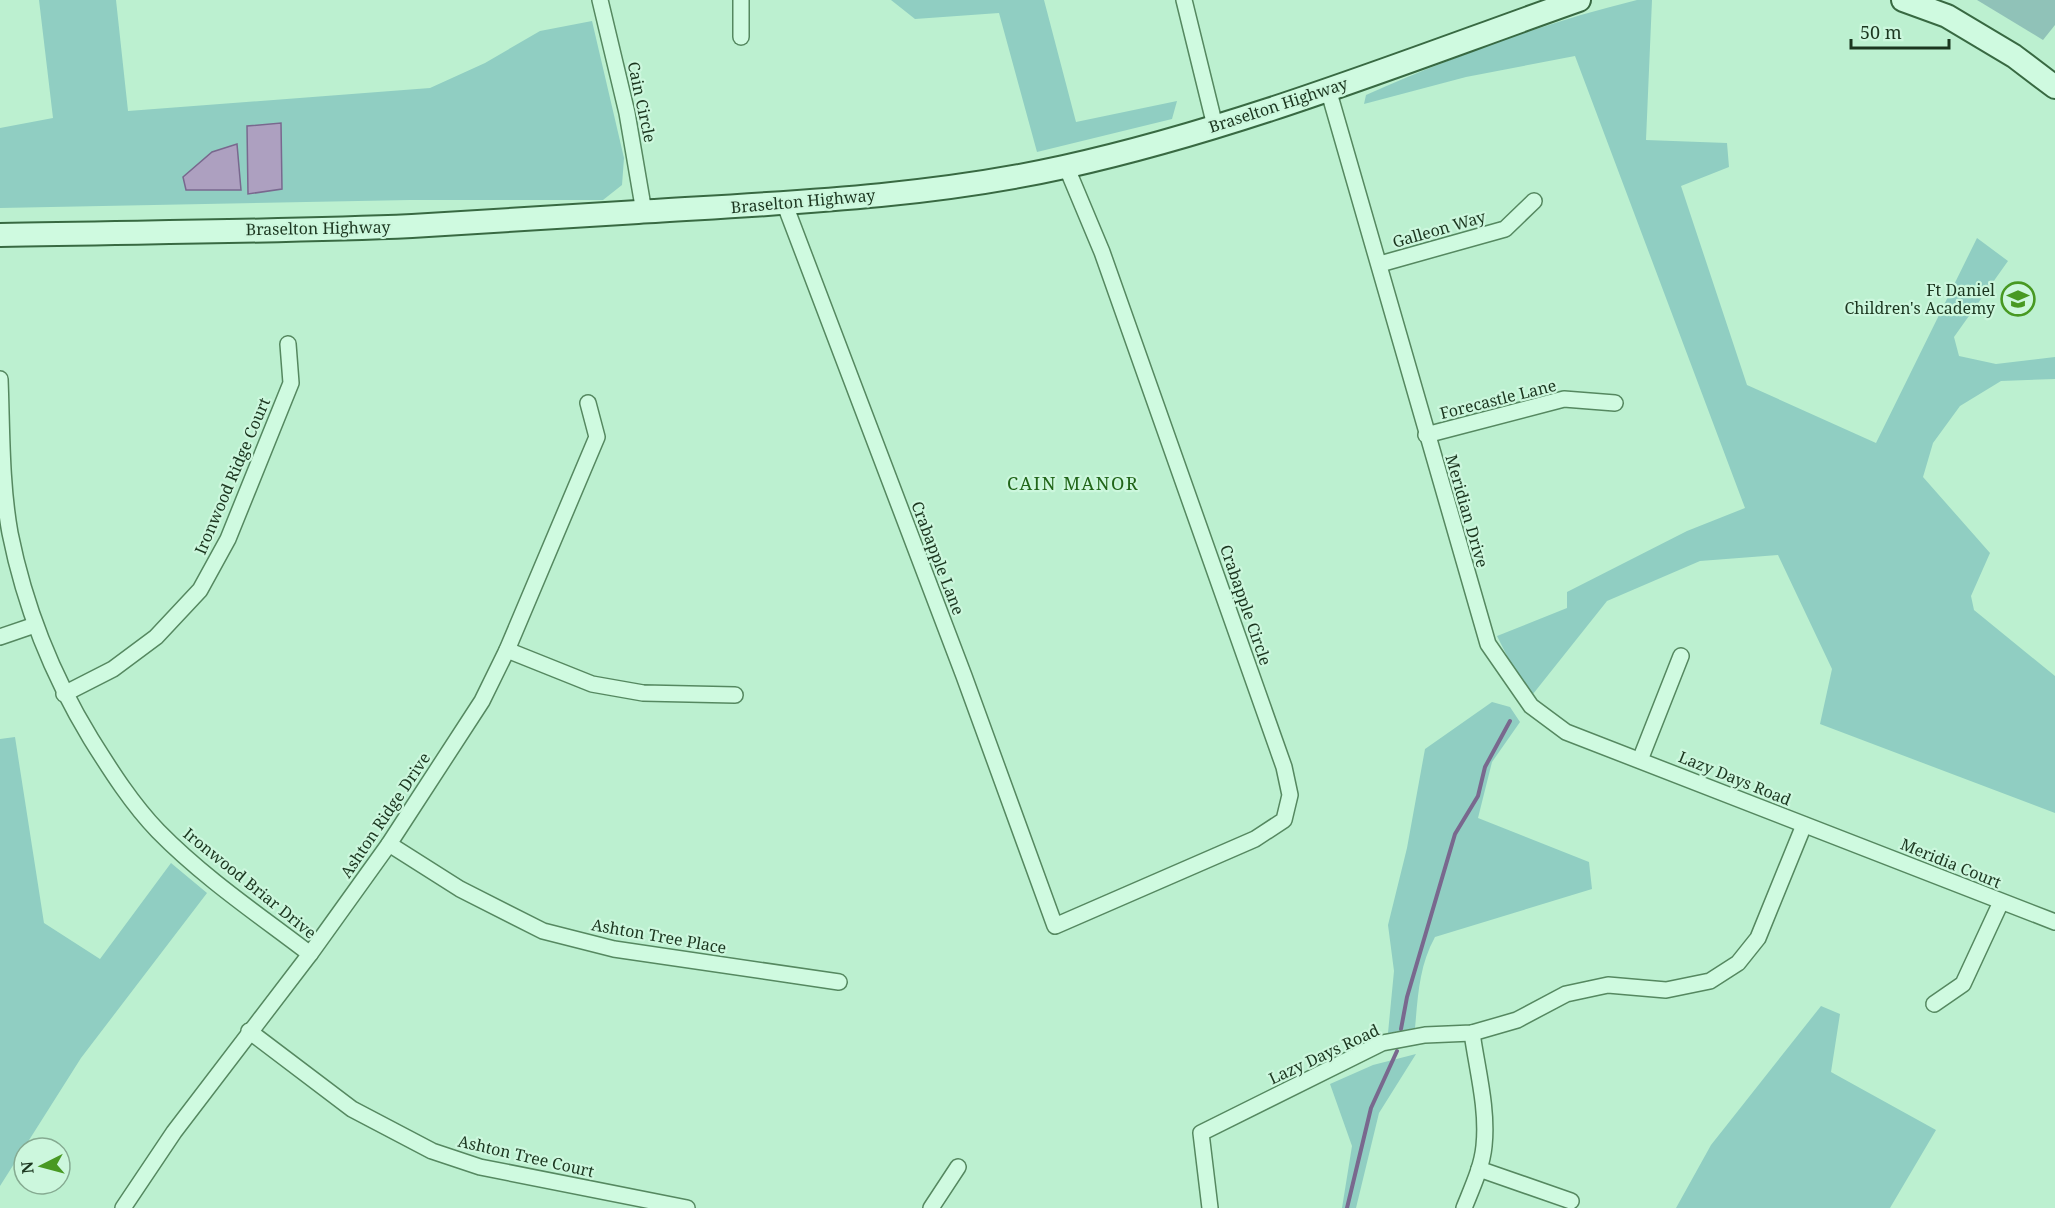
<svg xmlns="http://www.w3.org/2000/svg" width="2055" height="1208" font-family="'Noto Serif',serif">
  <style>
    .green { fill: #90cec2 }
    .cemetery { fill: #90c2b8 }
    .water { fill: #ada0c0; stroke: #79688e; stroke-width: 1.5 }
    .lines { fill: none; stroke-linecap: round; stroke-linejoin: round }
    .stream { stroke: #79688e; stroke-width: 4 }
    .street-casing { stroke: #558860; stroke-width: 18 }
    .secondary-casing { stroke: #386942; stroke-width: 26 }
    .street { stroke: #cffae0; stroke-width: 15 }
    .secondary { stroke: #cffae0; stroke-width: 22 }
    .labels { text-anchor: middle; dominant-baseline: central; stroke-width: 4.5; stroke-linejoin: round; paint-order: stroke }
    .street-label { font-size: 16px; fill: #1b361f; stroke: #ccf7dd }
    .poi-label { font-size: 16px; fill: #1b361f; stroke: #ccf7dd; text-anchor: end }
    .neighbourhood-label { font-size: 18px; letter-spacing: 1.5px; fill: #206518; stroke: #ccf7dd }
  </style>
  <rect width="100%" height="100%" fill="#bcf0d0"/>
  <!-- green -->
  <g class="green">
    <path d="M 39,0 L 116,0 L 128,111 L 430,88 L 485,63 L 540,31 L 592,21 L 624,158 L 622,185 L 603,200 L 410,200 L 0,208 L 0,128 L 53,118 Z"/>
    <path d="M 891,0 L 1044,0 L 1076,122 L 1177,101 L 1172,119 L 1037,152 L 999,13 L 915,19 Z"/>
    <path d="M 1637,0 L 1652,0 L 1646,140 L 1727,143 L 1729,167 L 1681,186 L 1747,385 L 1876,443 L 1977,238 L 2008,261 L 1954,337 L 1959,356 L 1996,364 L 2055,357 L 2055,379 L 2001,381 L 1960,406 L 1933,443 L 1923,477 L 1990,553 L 1971,596 L 1974,610 L 2055,676 L 2055,813 L 1820,724 L 1832,669 L 1778,555 L 1700,561 L 1607,601 L 1533,694 L 1514,670 L 1497,636 L 1567,608 L 1567,592 L 1687,531 L 1745,508 L 1575,56 L 1466,77 L 1364,104 L 1366,95 C 1455,56 1543,23 1637,0 Z"/>
    <path d="M 1492,702 L 1510,707 L 1520,722 L 1492,762 L 1478,818 L 1589,862 L 1592,889 L 1435,937 C 1419,966 1418,996 1415,1028 L 1388,1033 L 1394,971 L 1388,925 L 1407,848 L 1425,749 Z"/>
    <path d="M 15,737 L 44,923 L 100,959 L 171,863 L 207,893 L 81,1058 L 0,1186 L 0,739 Z"/>
    <path d="M 1821,1006 L 1840,1014 L 1831,1072 L 1936,1130 L 1890,1208 L 1676,1208 L 1711,1145 Z"/>
    <path d="M 1416,1054 L 1379,1113 L 1356,1208 L 1342,1208 L 1352,1146 L 1330,1084 L 1373,1065 Z"/>
  </g>
  <!-- cemetery -->
  <path class="cemetery" d="M 1977,0 L 2055,0 L 2055,25 L 2043,40 Z"/>
  <!-- water -->
  <g class="water">
    <path d="M 281,123 L 282,189 L 248,194 L 247,126 Z"/>
    <path d="M 237,144 L 241,190 L 186,190 L 183,177 L 212,152 Z"/>
  </g>
  <g class="lines">
    <!-- stream -->
    <g class="stream">
      <path d="M 1401,1029 L 1407,997 L 1455,834 L 1478,796 L 1485,767 L 1510,721"/>
      <path d="M 1347,1208 L 1371,1108 L 1397,1051"/>
    </g>
    <defs>
      <g id="street">
        <path d="M 600,0 L 627,113 L 644,212"/>
        <path d="M 1184,0 L 1215,126"/>
        <path d="M 741,37 L 741,0"/>
        <path d="M 1328,89 L 1488,644 L 1531,706 L 1566,732 L 2055,922"/>
        <path d="M 785,205 L 964,676 L 1055,926 L 1255,839 L 1284,820 L 1290,795 L 1284,767 L 1102,252 L 1066,166"/>
        <path d="M 1380,264 L 1505,229 L 1534,201"/>
        <path d="M 0,379 C 2,430 1,483 10,533 C 25,608 52,675 91,739 C 111,771 132,804 158,831 C 204,878 259,915 310,954"/>
        <path d="M 1426,435 L 1564,399 L 1615,403"/>
        <path d="M 0,637 L 35,625"/>
        <path d="M 507,650 L 592,684 L 643,693 L 735,695"/>
        <path d="M 64,694 L 113,669 L 156,637 L 200,590 L 228,539 L 291,383 L 288,344"/>
        <path d="M 1640,760 L 1681,656"/>
        <path d="M 389,844 L 460,889 L 543,931 L 614,949 L 839,982"/>
        <path d="M 1934,1004 L 1963,984 L 2001,902"/>
        <path d="M 249,1031 L 352,1109 L 432,1151 L 480,1167 L 687,1208"/>
        <path d="M 1479,1169 L 1571,1201"/>
        <path d="M 123,1208 L 174,1132 L 310,954 L 389,844 L 482,701 L 507,650 L 597,437 L 588,403"/>
        <path d="M 931,1208 L 958,1167"/>
        <path d="M 1210,1208 L 1201,1133 L 1382,1043 L 1425,1035 L 1472,1033 L 1517,1020 L 1566,994 L 1608,985 L 1666,990 L 1710,981 L 1738,963 L 1758,938 L 1804,825"/>
        <path d="M 1464,1208 C 1472,1188 1482,1167 1484,1146 C 1488,1109 1477,1069 1472,1033"/>
      </g>
      <g id="secondary">
        <path d="M 1903,0 L 1947,16 L 2014,56 L 2055,87"/>
        <path d="M 0,235 C 137,232 275,232 412,226 C 488,222 563,216 638,212 C 781,203 924,198 1064,167 C 1240,128 1409,60 1579,0"/>
      </g>
    </defs>
    <!-- street casing -->
    <use href="#street" class="street-casing"/>
    <!-- secondary casing -->
    <use href="#secondary" class="secondary-casing"/>
    <!-- street -->
    <use href="#street" class="street"/>
    <!-- secondary -->
    <use href="#secondary" class="secondary"/>
  </g>
  <!-- icons -->
  <defs>
    <symbol id="school-ring" viewBox="-11 -11 22 22"><circle r="9.5" fill="#ccf7dd" stroke="#489922" stroke-width="1.5"/><path d="M0-5L7-2L0 1L-7-2ZM-4 1L0 2.5L4 1V4Q0 6-4 4Z" fill="#489922"/></symbol>
  </defs>
  <g fill-rule="evenodd">
    <use href="#school-ring" x="1999" y="280" width="38" height="38"/>
  </g>
  <g class="labels">
    <!-- street labels -->
    <g class="street-label">
      <text transform="translate(642 102) rotate(78)">Cain Circle</text>
      <text transform="translate(1278 105) rotate(-18)">Braselton Highway</text>
      <text transform="translate(803 201) rotate(-5)">Braselton Highway</text>
      <text transform="translate(318 228) rotate(-1)">Braselton Highway</text>
      <text transform="translate(1439 229) rotate(-16)">Galleon Way</text>
      <text transform="translate(1498 399) rotate(-14)">Forecastle Lane</text>
      <text transform="translate(232 476) rotate(-67)">Ironwood Ridge Court</text>
      <text transform="translate(1467 511) rotate(74)">Meridian Drive</text>
      <text transform="translate(938 558) rotate(69)">Crabapple Lane</text>
      <text transform="translate(1246 605) rotate(71)">Crabapple Circle</text>
      <text transform="translate(1735 778) rotate(22)">Lazy Days Road</text>
      <text transform="translate(385 815) rotate(-56)">Ashton Ridge Drive</text>
      <text transform="translate(1951 863) rotate(22)">Meridia Court</text>
      <text transform="translate(250 883) rotate(39)">Ironwood Briar Drive</text>
      <text transform="translate(659 936) rotate(10)">Ashton Tree Place</text>
      <text transform="translate(1324 1054) rotate(-25)">Lazy Days Road</text>
      <text transform="translate(526 1156) rotate(13)">Ashton Tree Court</text>
    </g>
    <!-- poi labels -->
    <g class="poi-label">
      <text x="1995" y="290">Ft Daniel<tspan x="1995" dy="18">Children's Academy</tspan></text>
    </g>
    <!-- neighbourhood labels -->
    <g class="neighbourhood-label">
      <text x="1073" y="483">CAIN MANOR</text>
    </g>
  </g>
  <!-- north arrow -->
  <g transform="translate(42 1166) rotate(264)"><circle r="28" fill="#ccf7dd" stroke="#85aa91" stroke-width="1.5"/>
  <path d="M0-4.5L10 22L0 15L-10 22Z" fill="#489922"/>
  <text y="-9" font-size="16" font-weight="bold" text-anchor="middle" fill="#1b361f">N</text>
  </g>
  <!-- scale -->
  <path d="M1851 39v9h98v-9" fill="none" stroke="#1b361f" stroke-width="3"/>
  <text x="1860" y="39" font-size="18" fill="#1b361f" stroke="#ccf7dd" stroke-width="4.5" paint-order="stroke">50 m</text>
</svg>
